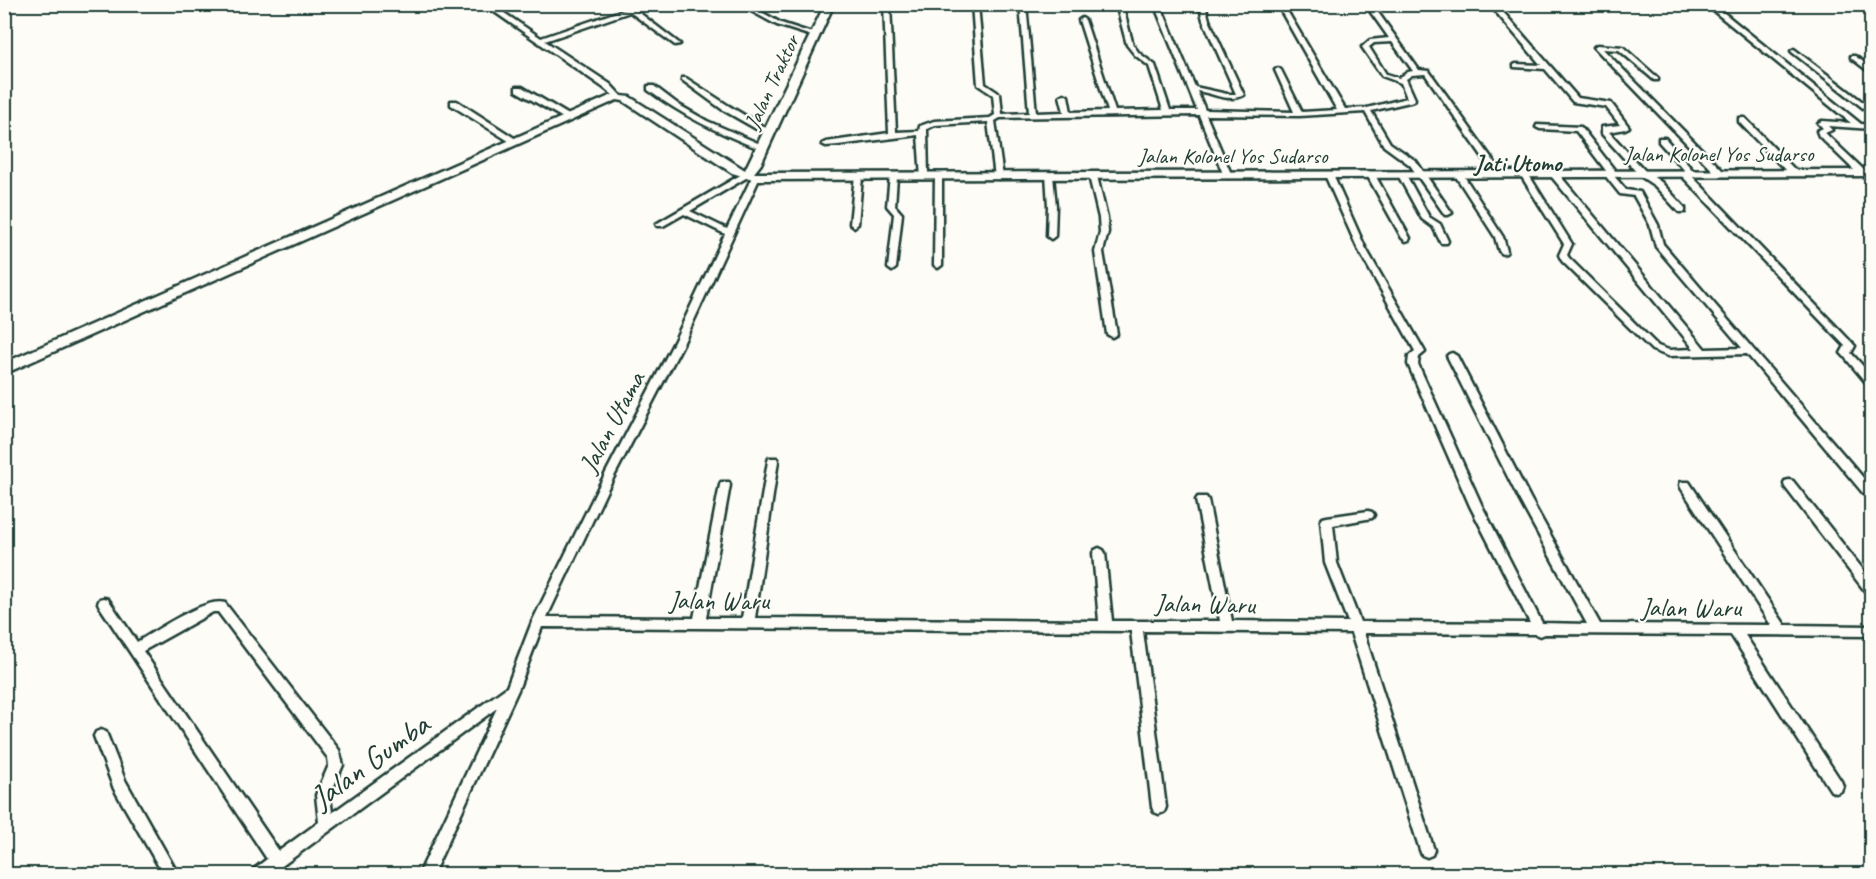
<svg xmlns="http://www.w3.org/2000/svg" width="1876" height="879" font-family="Caveat,sans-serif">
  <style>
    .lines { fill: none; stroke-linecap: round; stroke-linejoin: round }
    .street-casing { stroke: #1f3d34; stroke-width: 5 }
    .secondary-casing { stroke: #1f3d34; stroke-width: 5 }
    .street { fill: #fdfcf7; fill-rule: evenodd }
    .secondary { fill: #fdfcf7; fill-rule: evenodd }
    .labels { text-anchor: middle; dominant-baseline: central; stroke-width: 4.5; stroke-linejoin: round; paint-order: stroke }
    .far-street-label { font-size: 22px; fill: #1f3d34; stroke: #fdfcf7 }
    .far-quarter-label { font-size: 24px; font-weight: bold; fill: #1f3d34; stroke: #fdfcf7 }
    .street-label { font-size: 26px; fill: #1f3d34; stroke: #fdfcf7 }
    .near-street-label { font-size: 32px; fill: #1f3d34; stroke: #fdfcf7 }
  </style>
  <rect width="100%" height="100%" fill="#fdfcf7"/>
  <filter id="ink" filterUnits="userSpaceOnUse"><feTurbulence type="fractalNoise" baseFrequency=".0167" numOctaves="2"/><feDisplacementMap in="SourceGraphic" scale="12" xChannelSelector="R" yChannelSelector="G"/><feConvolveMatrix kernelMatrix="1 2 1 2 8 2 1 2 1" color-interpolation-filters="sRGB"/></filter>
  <g filter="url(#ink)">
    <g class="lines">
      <defs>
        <g id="street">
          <path d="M 483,4 L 491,4 L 541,38 L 626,9 L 621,4 L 628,4 L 680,44 L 675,45 L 630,12 L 545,41 L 610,84 L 622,97 L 618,99 L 604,88 Z"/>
          <path d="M 738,4 L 747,4 L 781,23 L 818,35 L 815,37 L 777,25 Z"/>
          <path d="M 884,4 L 890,4 L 896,132 L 919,131 L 920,126 L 934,121 L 990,118 L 995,115 L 993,95 L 978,85 L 972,4 L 978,4 L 985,84 L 1000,94 L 1002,114 L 1029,113 L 1020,4 L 1026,4 L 1036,113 L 1064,112 L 1060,96 L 1064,94 L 1068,96 L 1071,112 L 1108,111 L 1079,20 L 1082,18 L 1085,20 L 1115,111 L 1163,110 L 1149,66 L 1135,55 L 1127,45 L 1116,4 L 1122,4 L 1133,45 L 1139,53 L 1155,65 L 1170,110 L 1197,110 L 1154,4 L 1160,4 L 1195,87 L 1227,94 L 1236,94 L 1203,20 L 1199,4 L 1205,4 L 1209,20 L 1244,95 C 1228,103 1213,93 1197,91 L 1205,110 L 1294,112 L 1275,70 L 1278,68 L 1281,70 L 1302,112 L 1337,110 L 1277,4 L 1283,4 L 1345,109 L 1367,108 L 1407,98 L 1401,83 L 1382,76 L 1362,47 L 1370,40 L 1389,38 L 1365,4 L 1372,4 L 1419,70 L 1429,71 L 1503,174 L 1499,176 L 1496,176 L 1425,74 L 1412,75 L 1406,79 L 1415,99 L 1414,101 L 1371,111 L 1390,143 L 1416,161 L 1452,213 L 1448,215 L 1445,215 L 1410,165 L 1384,146 L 1365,112 L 1299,116 L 1206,115 L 1232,176 L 1228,178 L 1224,176 L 1199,115 L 1000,118 L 995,121 L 1003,177 L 999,179 L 995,177 L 988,122 L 935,125 L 927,129 L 928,177 L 924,179 L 921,179 L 918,135 L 838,145 L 826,146 L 822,144 L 826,142 L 889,133 ZM 1392,42 L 1413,71 L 1408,72 L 1399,78 L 1386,74 L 1369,47 L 1374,43 Z"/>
          <path d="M 1489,4 L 1496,4 L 1578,98 L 1611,103 L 1629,127 L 1625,129 L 1609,132 L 1646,172 L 1661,182 L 1685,208 L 1685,212 L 1679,212 L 1655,186 L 1640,176 L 1602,134 L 1602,127 L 1620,125 L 1606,107 L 1573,102 L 1545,69 L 1514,67 L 1514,65 L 1516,64 L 1541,65 Z"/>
          <path d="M 1705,4 L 1713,4 L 1861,124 L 1872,125 L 1872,129 L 1828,126 L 1832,130 L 1825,133 L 1865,171 L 1865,175 L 1859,175 L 1819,136 L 1817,131 L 1823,128 L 1818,123 L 1822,121 L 1851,123 Z"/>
          <path d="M 1597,45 L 1623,47 L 1658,78 L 1658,80 L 1654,80 L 1619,50 L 1603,49 L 1723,171 L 1723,175 L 1717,175 L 1595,48 L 1594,47 Z"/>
          <path d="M 1794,49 L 1872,109 L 1872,115 L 1792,52 L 1791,51 Z"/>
          <path d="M 1851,56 L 1855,56 L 1872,68 L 1872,74 L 1851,58 Z"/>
          <path d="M 682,78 L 686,78 L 729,106 L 774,133 L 767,135 L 723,110 L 682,80 Z"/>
          <path d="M 648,86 L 654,86 L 679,105 L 707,121 L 767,147 L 760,149 C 720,134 683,116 648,90 Z"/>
          <path d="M 516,87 L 522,87 L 572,117 L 565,119 L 516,91 Z"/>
          <path d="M 451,101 L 457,101 L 519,141 L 512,143 L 451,105 Z"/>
          <path d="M 1739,118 L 1745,118 L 1796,171 L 1796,175 L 1790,175 L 1739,122 Z"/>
          <path d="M 1537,125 L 1581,127 L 1616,172 L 1617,174 L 1614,176 L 1626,190 L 1640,192 L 1658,225 L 1663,244 L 1872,488 L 1872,500 L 1868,499 L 1747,354 L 1668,356 L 1652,350 L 1562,261 L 1559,255 L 1564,244 L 1520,174 L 1521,172 L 1527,172 L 1572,244 L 1567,255 L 1569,258 L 1658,346 L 1669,350 L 1694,349 L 1551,176 L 1551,172 L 1557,172 L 1705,349 L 1742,348 L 1656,247 L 1650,225 L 1634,196 L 1620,194 L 1604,174 L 1607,172 L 1576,131 L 1540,129 L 1536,127 Z"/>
          <path d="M 1659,138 L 1665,138 L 1695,173 L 1691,175 L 1853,344 L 1855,346 L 1851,353 L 1872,376 L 1872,386 L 1868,385 L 1843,355 L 1841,353 L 1845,346 L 1682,176 L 1682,172 L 1686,172 L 1659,142 Z"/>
          <path d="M 744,173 L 747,173 L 751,175 L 690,211 L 727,229 L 752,177 L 756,175 L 760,177 L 684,342 L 608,488 L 547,617 L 694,618 L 720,485 L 721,482 L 729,482 L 730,485 L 706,618 L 742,618 L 768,461 L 769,458 L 777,458 L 778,461 L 755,618 L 1099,621 L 1093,553 L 1095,550 L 1099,548 L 1103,550 L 1105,553 L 1112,621 L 1220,621 L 1196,500 L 1198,497 L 1206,497 L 1208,500 L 1232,621 L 1348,622 L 1325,563 L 1321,521 L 1323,518 L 1327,517 L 1368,511 L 1372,512 L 1374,515 L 1372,518 L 1333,525 L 1337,563 L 1360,622 L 1530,623 L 1470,506 L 1408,364 L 1409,356 L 1415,351 L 1357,247 L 1325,175 L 1329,173 L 1333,175 L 1365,247 L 1425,352 L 1419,357 L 1418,364 L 1482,506 L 1542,623 L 1587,624 L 1519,499 L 1447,356 L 1449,354 L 1452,353 L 1457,356 L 1530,498 L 1600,624 L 1771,625 L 1681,488 L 1680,485 L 1681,482 L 1689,482 L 1785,625 L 1872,626 L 1872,636 L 1745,635 L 1841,781 L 1843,786 L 1841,791 L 1836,793 L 1831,791 L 1731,635 L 1545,634 L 1540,636 L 1535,634 L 1364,633 L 1434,850 L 1432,855 L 1427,857 L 1422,855 L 1420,850 L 1351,633 L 1143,631 L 1166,807 L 1164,812 L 1159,814 L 1154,812 L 1152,807 L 1131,631 L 542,627 L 518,690 L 433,874 L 419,874 L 497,708 L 271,874 L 252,874 L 254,869 L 267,859 L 100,607 L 98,603 L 100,599 L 104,598 L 108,599 L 137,642 C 156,631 205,597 225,603 L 339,750 L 343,765 L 330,795 L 332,813 L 507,687 L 532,622 L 598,488 L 674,342 L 725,234 L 684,214 L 663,226 L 657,226 L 656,224 ZM 213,612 L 218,612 L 328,758 L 329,765 L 316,795 L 319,822 L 279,851 L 143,651 Z"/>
          <path d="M 1368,173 L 1371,173 L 1375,175 L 1410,238 L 1409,240 L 1406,241 L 1402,238 L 1367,175 Z"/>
          <path d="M 1399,173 L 1405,173 L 1429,217 L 1440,224 L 1448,241 L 1447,243 L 1441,243 L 1433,227 L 1422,219 L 1398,175 Z"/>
          <path d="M 1456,173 L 1462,173 L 1503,237 L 1507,251 L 1506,253 L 1503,254 L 1499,251 L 1495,237 L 1455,175 Z"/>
          <path d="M 1046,174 L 1052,174 L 1053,176 L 1056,206 L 1055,236 L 1051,239 L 1047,236 L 1048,206 Z"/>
          <path d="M 1090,174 L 1096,174 L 1097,176 L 1107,218 L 1108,232 L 1103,252 L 1117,334 L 1112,337 L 1107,334 L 1095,252 L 1100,232 L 1099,218 L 1089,176 Z"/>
          <path d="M 855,175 L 858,175 L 862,177 L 858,224 L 854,227 L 850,224 Z"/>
          <path d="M 890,175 L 893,175 L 897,177 L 895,206 L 902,214 L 896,268 L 892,271 L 888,268 L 894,214 L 887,206 Z"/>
          <path d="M 935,175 L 938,175 L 942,177 L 942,265 L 938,268 L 934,265 Z"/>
          <path d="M 1789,480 L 1793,481 L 1872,581 L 1872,596 L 1868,595 L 1785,487 L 1784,484 L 1785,481 Z"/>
          <path d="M 101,730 L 106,732 L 125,780 L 178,874 L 163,874 L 114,789 L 94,736 L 96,732 Z"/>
        </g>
        <path id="secondary" d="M 825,4 L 834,4 L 761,164 L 754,173 L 1872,170 L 1872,176 L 756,180 L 732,173 L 623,101 L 617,100 L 4,374 L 4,363 L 612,95 L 630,97 L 745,170 Z"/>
      </defs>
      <!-- street casing -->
      <use href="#street" class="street-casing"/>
      <!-- secondary casing -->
      <use href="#secondary" class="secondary-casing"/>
      <!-- street -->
      <use href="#street" class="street"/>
      <!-- secondary -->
      <use href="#secondary" class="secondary"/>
    </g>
  </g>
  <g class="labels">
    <!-- far-street labels -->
    <g class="far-street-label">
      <text transform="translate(772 82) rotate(-65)">Jalan Traktor</text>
      <text x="1719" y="154">Jalan Kolonel Yos Sudarso</text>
      <text x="1233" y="156">Jalan Kolonel Yos Sudarso</text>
    </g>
    <!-- far-quarter labels -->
    <g class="far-quarter-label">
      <text x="1518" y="163">Jati Utomo</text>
    </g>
    <!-- street labels -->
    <g class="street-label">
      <text transform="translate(612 422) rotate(-62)">Jalan Utama</text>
      <text x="719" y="600">Jalan Waru</text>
      <text transform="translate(1205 604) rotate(1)">Jalan Waru</text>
      <text x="1691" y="607">Jalan Waru</text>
    </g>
    <!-- near-street labels -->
    <g class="near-street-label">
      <text transform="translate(370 761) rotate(-36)">Jalan Gumba</text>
    </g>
  </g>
  <!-- margin -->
  <rect width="1876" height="879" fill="none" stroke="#fdfcf7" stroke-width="24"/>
  <rect x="12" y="12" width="1852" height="855" fill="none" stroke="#1f3d34" stroke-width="2" filter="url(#ink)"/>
</svg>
